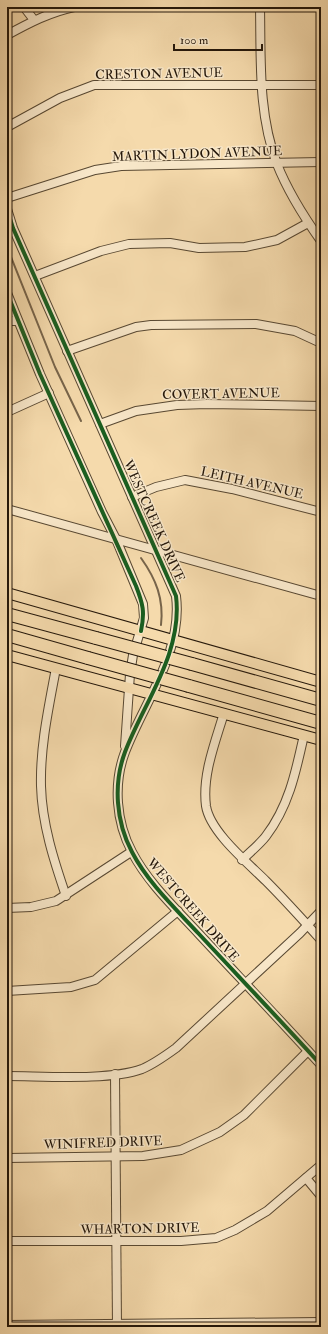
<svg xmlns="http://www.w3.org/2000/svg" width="328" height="1334" font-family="'IM FELL Double Pica',serif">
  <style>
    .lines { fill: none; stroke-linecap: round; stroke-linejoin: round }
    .stream { stroke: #77644a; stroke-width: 2 }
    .minor-casing { stroke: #584832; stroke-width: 10 }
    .major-casing { stroke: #24170a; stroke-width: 12 }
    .highway-casing { stroke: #24170a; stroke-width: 14 }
    .minor { stroke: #f8e7c9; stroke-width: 8 }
    .major { stroke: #f5daac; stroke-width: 10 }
    .highway { stroke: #f5daac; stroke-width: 12 }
    .highway-bridge-casing { stroke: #24170a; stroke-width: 14; stroke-linecap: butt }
    .highway-bridge { stroke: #f5daac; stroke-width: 12 }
    .cycleway-casing { stroke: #f8e7c9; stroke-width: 6 }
    .cycleway { stroke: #1b5e20; stroke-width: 4 }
    .labels { text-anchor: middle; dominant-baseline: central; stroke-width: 3; stroke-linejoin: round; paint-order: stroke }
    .street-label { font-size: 13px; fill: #24170a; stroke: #f8e7c9 }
  </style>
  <rect width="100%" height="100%" fill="#f5daac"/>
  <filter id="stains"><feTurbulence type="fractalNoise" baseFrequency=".005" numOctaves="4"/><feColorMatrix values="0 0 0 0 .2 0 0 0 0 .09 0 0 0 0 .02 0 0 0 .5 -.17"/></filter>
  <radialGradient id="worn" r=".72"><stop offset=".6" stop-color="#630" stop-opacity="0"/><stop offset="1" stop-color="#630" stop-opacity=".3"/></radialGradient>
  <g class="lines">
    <!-- stream -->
    <g class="stream">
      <path d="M 7,247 L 55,367 L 81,421"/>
      <path d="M 141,558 C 156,579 164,599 161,625"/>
    </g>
    <defs>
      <g id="minor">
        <path d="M 24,7 L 34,20"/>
        <path d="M 260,7 C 261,60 258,114 277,164 C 288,192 304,217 321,241"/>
        <path d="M 7,35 C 29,23 50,12 74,7"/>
        <path d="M 7,127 L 60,98 L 94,85 L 321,85"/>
        <path d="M 7,198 L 95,170 L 121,166 L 321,162"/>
        <path d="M 7,209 L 13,228 L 176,596 C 183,653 144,702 125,752 C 113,784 116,822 132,852 C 148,883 176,909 199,934 C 240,978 281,1021 321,1065"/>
        <path d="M 35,276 L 101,251 L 129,244 L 170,243 L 199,248 L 245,247 L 277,240 L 308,223"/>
        <path d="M 7,293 L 40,374 L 102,512 L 116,539 L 143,604 L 144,618 L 133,655 L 130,674 L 125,746"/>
        <path d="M 7,321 L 17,321"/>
        <path d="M 67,351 L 136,327 L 151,325 L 256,324 L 295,331 L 321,343"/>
        <path d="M 7,412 L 49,393"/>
        <path d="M 100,424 L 136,411 L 177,405 L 207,404 L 321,406"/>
        <path d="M 132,497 L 156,487 L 185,480 L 232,489 L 321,512"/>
        <path d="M 7,509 L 321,596"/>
        <path d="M 56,668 C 49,706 40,746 41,786 C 42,824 54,861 66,896"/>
        <path d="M 224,713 C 215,743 202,775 206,806 C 210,832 248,863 266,881 C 285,900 303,920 321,940"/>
        <path d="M 242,860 C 250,852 260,844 266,836 C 289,806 296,771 304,735"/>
        <path d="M 7,908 L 31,907 L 56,901 L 131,852"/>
        <path d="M 7,991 L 71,987 L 95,980 L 178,911"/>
        <path d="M 115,1074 L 117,1327"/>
        <path d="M 7,1076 C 43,1076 109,1081 142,1069 C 154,1064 165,1056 176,1048 L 300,933 L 321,911"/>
        <path d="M 7,1158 L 143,1156 L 181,1150 L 220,1132 L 244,1115 L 308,1051"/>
        <path d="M 306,1178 L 321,1196"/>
        <path d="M 7,1241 L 181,1241 L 216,1238 L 235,1230 L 267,1211 L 321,1165"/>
        <path d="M 7,1325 L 321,1322"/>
      </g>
      <g id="major">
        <path d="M 7,593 L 321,682"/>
        <path d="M 7,655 L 321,740"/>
      </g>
      <g id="highway">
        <path d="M 7,614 L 96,638"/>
        <path d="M 7,635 L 88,658"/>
        <path d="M 192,664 L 321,700"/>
        <path d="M 189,686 L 321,723"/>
      </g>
    </defs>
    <!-- minor casing -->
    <use href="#minor" class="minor-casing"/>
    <!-- major casing -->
    <use href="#major" class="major-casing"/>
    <!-- highway casing -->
    <use href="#highway" class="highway-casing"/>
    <!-- minor -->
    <use href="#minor" class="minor"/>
    <!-- major -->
    <use href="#major" class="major"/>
    <!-- highway -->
    <use href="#highway" class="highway"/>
    <defs>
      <g id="highway-bridge">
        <path d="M 96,638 L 192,664"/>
        <path d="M 88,658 L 189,686"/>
      </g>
    </defs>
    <!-- highway-bridge casing -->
    <use href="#highway-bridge" class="highway-bridge-casing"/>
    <!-- highway-bridge -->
    <use href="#highway-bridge" class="highway-bridge"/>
    <defs>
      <g id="cycleway">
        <path d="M 7,209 L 13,228 L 176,596 C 183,653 144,702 125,752 C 113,784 116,822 132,852 C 148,883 176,909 199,934 C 240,978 281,1021 321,1065"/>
        <path d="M 7,293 L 40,374 L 136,586 C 143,604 145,612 141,631"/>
      </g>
    </defs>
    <!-- cycleway casing -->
    <use href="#cycleway" class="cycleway-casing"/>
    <!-- cycleway -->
    <use href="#cycleway" class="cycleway"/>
  </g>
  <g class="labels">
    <!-- street labels -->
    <g class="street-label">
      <text transform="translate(159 74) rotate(-1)">CRESTON AVENUE</text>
      <text transform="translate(197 154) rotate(-2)">MARTIN LYDON AVENUE</text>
      <text transform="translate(221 394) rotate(-1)">COVERT AVENUE</text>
      <text transform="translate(252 483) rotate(13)">LEITH AVENUE</text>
      <text transform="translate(154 521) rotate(66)">WESTCREEK DRIVE</text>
      <text transform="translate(193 910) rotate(49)">WESTCREEK DRIVE</text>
      <text transform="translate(103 1143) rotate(-2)">WINIFRED DRIVE</text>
      <text transform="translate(140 1229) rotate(-1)">WHARTON DRIVE</text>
    </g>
  </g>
  <!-- margin -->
  <rect width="328" height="1334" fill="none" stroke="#f5daac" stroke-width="24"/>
  <rect x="8" y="8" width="312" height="1318" fill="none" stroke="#24170a" stroke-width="2"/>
  <rect x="12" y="12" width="304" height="1310" fill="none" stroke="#24170a"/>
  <!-- scale -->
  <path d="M174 44v6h88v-6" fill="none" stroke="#24170a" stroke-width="2"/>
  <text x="180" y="44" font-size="12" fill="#24170a" stroke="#f8e7c9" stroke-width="3" paint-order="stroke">100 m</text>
  <rect width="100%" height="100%" filter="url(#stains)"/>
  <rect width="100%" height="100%" fill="url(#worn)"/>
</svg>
